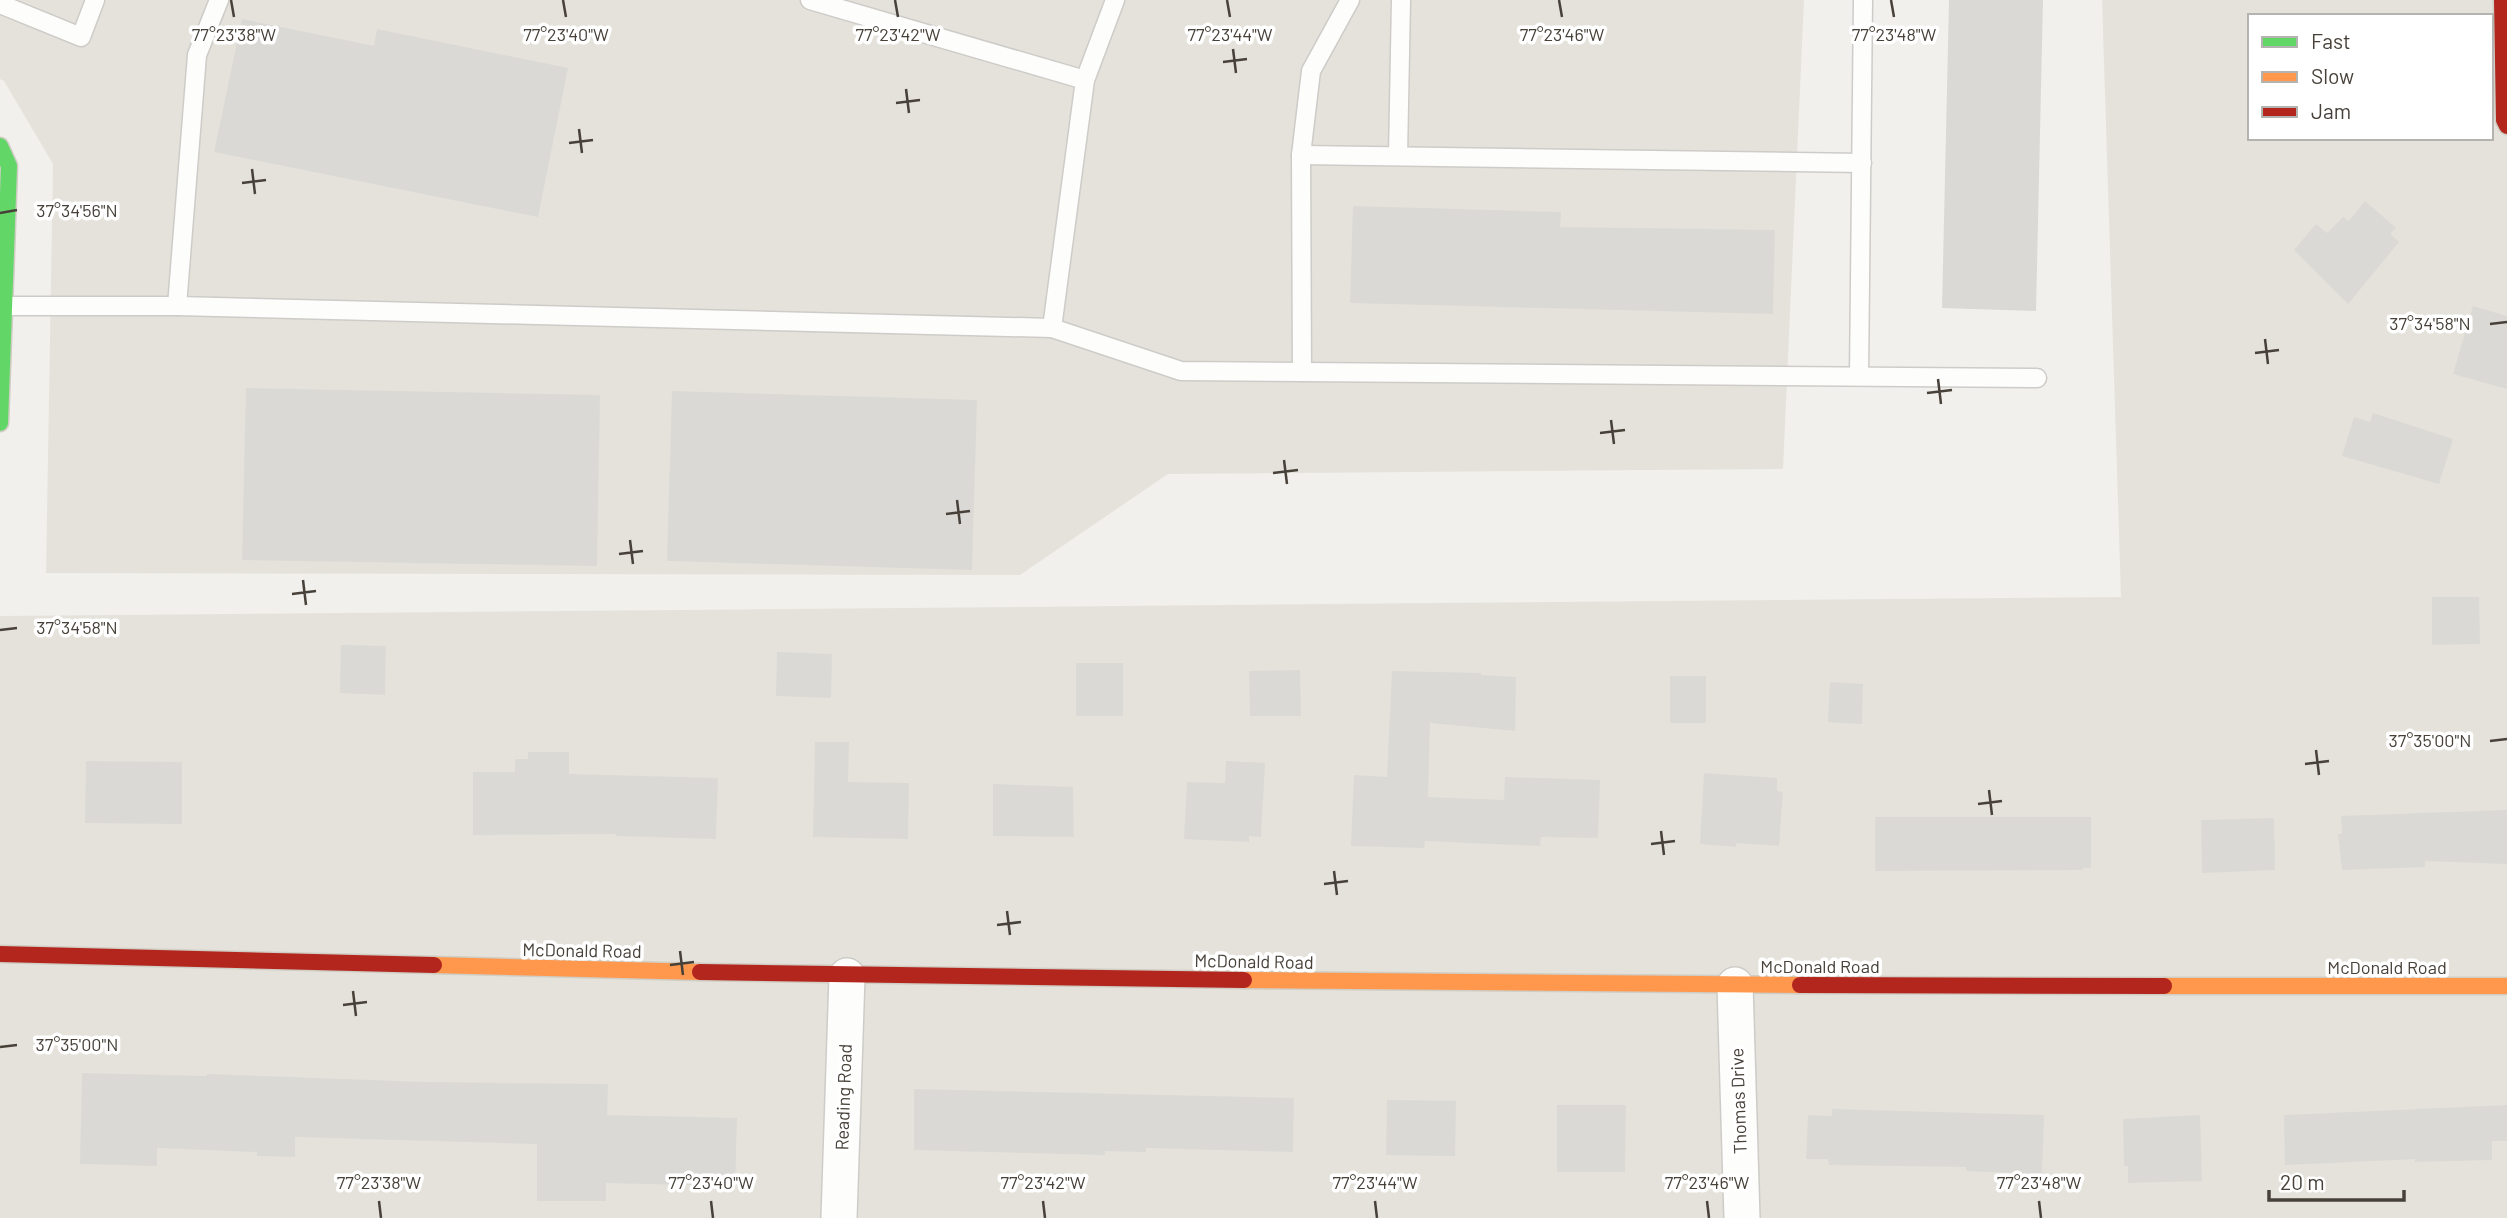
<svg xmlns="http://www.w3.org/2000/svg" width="2507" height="1218" font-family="Barlow,sans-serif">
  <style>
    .residential { fill: #e5e2db; fill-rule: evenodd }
    .building { fill: #dbd9d5 }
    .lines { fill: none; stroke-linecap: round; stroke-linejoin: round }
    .lane-casing { stroke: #ceccc8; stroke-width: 21 }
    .street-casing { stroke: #ceccc8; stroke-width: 38 }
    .fast-casing { stroke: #d0cdc4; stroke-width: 19 }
    .slow-casing { stroke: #d0cdc4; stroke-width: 19 }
    .jam-casing { stroke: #d0cdc4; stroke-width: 19 }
    .lane { stroke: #fdfdfc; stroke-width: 18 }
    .street { stroke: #fdfdfc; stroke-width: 35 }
    .fast { stroke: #63d668; stroke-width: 16 }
    .slow { stroke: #ff974d; stroke-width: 16 }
    .jam { stroke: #b3261e; stroke-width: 16 }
    .ticks { fill: none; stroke: #474139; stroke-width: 2.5 }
    .labels { text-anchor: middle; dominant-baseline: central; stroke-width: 7; stroke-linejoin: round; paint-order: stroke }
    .street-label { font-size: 18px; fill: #474139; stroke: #fff }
    .ticks-label { font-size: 18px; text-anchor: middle; fill: #474139; stroke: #fff; stroke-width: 7; stroke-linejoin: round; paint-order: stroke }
  </style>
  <rect width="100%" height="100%" fill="#f2f0ec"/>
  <!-- residential -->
  <g class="residential">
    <path d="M 0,0 L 1804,0 L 1783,469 L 1168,474 L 1020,575 L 46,573 L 53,164 L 4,81 L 0,79 Z"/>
    <path d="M 2102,0 L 2507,0 L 2507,1218 L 0,1218 L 0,616 L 2121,597 ZM 2250,16 L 2491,16 L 2491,138 L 2250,138 Z"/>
  </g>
  <!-- building -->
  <g class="building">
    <path d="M 1949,0 L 2043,0 L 2036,311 L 1942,308 Z"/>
    <path d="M 242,19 L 374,46 L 377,29 L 568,68 L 538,217 L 214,152 Z"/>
    <path d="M 2365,201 L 2396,228 L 2390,234 L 2399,242 L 2348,304 L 2294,250 L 2316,224 L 2327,233 L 2343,217 L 2349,221 Z"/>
    <path d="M 1353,206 L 1561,212 L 1560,227 L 1775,230 L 1773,314 L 1350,303 Z"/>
    <path d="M 2473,306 L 2507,316 L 2507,389 L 2453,374 Z"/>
    <path d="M 246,388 L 600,395 L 597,566 L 242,560 Z"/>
    <path d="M 672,391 L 977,400 L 972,570 L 667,561 Z"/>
    <path d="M 2373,413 L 2453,439 L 2439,484 L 2342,456 L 2354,417 L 2370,422 Z"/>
    <path d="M 2432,597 L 2479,597 L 2480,644 L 2432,645 Z"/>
    <path d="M 341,645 L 386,646 L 385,695 L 340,693 Z"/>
    <path d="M 777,652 L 832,654 L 831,698 L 776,696 Z"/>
    <rect x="1076" y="663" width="47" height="53"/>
    <path d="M 1300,670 L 1301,716 L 1250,716 L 1249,671 Z"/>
    <path d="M 1392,671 L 1481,673 L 1481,675 L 1516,677 L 1515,731 L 1430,723 L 1428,797 L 1504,800 L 1505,777 L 1600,780 L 1598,838 L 1541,837 L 1540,846 L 1425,841 L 1424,848 L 1351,846 L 1354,775 L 1387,777 Z"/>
    <rect x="1670" y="676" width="36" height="47"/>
    <path d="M 1830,682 L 1863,684 L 1862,724 L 1828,722 Z"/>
    <path d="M 815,742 L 849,742 L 848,782 L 909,783 L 908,839 L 813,837 Z"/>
    <path d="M 528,752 L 569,752 L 569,774 L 718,778 L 716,839 L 616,836 L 616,834 L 473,835 L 473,772 L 515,772 L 515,759 L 528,759 Z"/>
    <path d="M 86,761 L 182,762 L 182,824 L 85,823 Z"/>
    <path d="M 1226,761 L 1265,763 L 1261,837 L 1249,836 L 1249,842 L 1184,839 L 1187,782 L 1225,783 Z"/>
    <path d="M 1704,773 L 1777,778 L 1777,791 L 1783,792 L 1779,846 L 1736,843 L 1736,847 L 1700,844 Z"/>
    <path d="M 993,784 L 1073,787 L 1074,837 L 993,836 Z"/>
    <path d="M 2507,810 L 2507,864 L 2425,861 L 2425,867 L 2342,870 L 2338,834 L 2342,834 L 2341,816 Z"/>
    <path d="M 1875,817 L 2091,817 L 2091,868 L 2083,868 L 2083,870 L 1875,871 Z"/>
    <path d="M 2274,818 L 2275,870 L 2202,873 L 2201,820 Z"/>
    <path d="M 82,1073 L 207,1076 L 207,1074 L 424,1082 L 608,1084 L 607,1115 L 737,1118 L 735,1186 L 606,1183 L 606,1201 L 537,1201 L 537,1144 L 295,1137 L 295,1157 L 257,1156 L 257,1152 L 157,1148 L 157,1166 L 80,1164 Z"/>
    <path d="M 914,1089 L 1294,1098 L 1293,1152 L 1146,1148 L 1146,1152 L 1105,1151 L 1105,1155 L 914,1150 Z"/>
    <path d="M 1387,1100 L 1456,1101 L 1455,1156 L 1386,1155 Z"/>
    <path d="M 1557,1105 L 1626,1105 L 1625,1172 L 1557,1172 Z"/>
    <path d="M 2507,1105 L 2507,1141 L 2492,1141 L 2492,1160 L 2415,1162 L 2415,1159 L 2285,1165 L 2284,1115 Z"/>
    <path d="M 1832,1109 L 2044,1115 L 2042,1174 L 1966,1171 L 1966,1167 L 1829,1165 L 1828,1159 L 1806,1159 L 1808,1115 L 1832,1116 Z"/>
    <path d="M 2200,1115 L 2202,1181 L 2128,1183 L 2128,1166 L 2124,1166 L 2123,1119 Z"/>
  </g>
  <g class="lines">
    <defs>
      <g id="lane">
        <path d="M 810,0 L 1085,80"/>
        <path d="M 0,4 L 81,37 L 95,0"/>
        <path d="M 1301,155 L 1862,163"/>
        <path d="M 1398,156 L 1401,0"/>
        <path d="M 4,306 L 177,306 L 1052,328 L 1181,371 L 2037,378"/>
        <path d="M 177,306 L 197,55 L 219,0"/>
        <path d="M 1052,328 L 1085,80 L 1115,0"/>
        <path d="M 1302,372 L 1301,155 L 1311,71 L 1350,0"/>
        <path d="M 1859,376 L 1863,0"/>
      </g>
      <g id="street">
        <path d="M 1735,985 L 1742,1218"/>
        <path d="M 839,1218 L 847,976"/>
      </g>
      <path id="fast" d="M 0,146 L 9,166 L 0,423"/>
      <g id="slow">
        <path d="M 434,965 L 700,972"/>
        <path d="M 1244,980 L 1800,985"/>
        <path d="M 2164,986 L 2507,986"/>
      </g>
      <g id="jam">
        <path d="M 2502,0 L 2504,120 L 2507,126"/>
        <path d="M 0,954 L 434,965"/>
        <path d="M 700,972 L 1244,980"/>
        <path d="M 1800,985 L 2164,986"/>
      </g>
    </defs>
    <!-- lane casing -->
    <use href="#lane" class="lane-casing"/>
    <!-- street casing -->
    <use href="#street" class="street-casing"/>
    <!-- fast casing -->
    <use href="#fast" class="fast-casing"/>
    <!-- slow casing -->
    <use href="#slow" class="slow-casing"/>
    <!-- jam casing -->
    <use href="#jam" class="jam-casing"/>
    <!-- lane -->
    <use href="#lane" class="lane"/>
    <!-- street -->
    <use href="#street" class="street"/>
    <!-- fast -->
    <use href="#fast" class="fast"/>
    <!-- slow -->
    <use href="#slow" class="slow"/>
    <!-- jam -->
    <use href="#jam" class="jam"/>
  </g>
  <!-- ticks -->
  <path class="ticks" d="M 231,0 L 234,17M 563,0 L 566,17M 895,0 L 898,17M 1227,0 L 1230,17M 1559,0 L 1562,17M 1891,0 L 1894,17M 1233,49 L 1236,73M 1223,62 L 1247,59M 906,89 L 909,113M 896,103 L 920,100M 579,129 L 582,153M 569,143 L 593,140M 252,169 L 255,194M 242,183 L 266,180M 0,213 L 17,210M 2490,324 L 2507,322M 2265,339 L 2268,364M 2255,353 L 2279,350M 1938,379 L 1941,404M 1927,393 L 1952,390M 1611,420 L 1614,444M 1600,433 L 1625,430M 1284,460 L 1287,484M 1273,473 L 1298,470M 957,500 L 960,524M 946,514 L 970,511M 630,540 L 633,564M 619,554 L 643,551M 303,580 L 306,605M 292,594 L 316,591M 0,630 L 17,628M 2490,741 L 2507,739M 2316,750 L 2319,775M 2305,764 L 2329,761M 1989,790 L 1992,815M 1978,804 L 2002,801M 1661,831 L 1664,855M 1651,844 L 1675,841M 1334,871 L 1337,895M 1324,884 L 1348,881M 1007,911 L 1010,935M 997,925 L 1021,922M 680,951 L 683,975M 670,965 L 694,962M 353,991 L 356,1016M 343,1005 L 367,1002M 0,1047 L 17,1045M 379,1201 L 381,1218M 711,1201 L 713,1218M 1043,1201 L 1045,1218M 1375,1201 L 1377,1218M 1707,1201 L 1709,1218M 2039,1201 L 2041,1218"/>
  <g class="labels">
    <!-- street labels -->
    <g class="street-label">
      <text transform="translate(582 950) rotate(1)">McDonald Road</text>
      <text transform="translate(1254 961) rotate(1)">McDonald Road</text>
      <text x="1820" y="966">McDonald Road</text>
      <text x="2387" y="967">McDonald Road</text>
      <text transform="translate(843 1097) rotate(-88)">Reading Road</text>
      <text transform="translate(1738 1101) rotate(-92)">Thomas Drive</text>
    </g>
  </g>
  <g class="ticks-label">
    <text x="234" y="41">77°23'38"W</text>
    <text x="566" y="41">77°23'40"W</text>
    <text x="898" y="41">77°23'42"W</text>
    <text x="1230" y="41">77°23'44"W</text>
    <text x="1562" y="41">77°23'46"W</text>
    <text x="1894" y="41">77°23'48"W</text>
    <text x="77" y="217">37°34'56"N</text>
    <text x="2430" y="330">37°34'58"N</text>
    <text x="77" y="634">37°34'58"N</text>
    <text x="2430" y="747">37°35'00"N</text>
    <text x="77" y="1051">37°35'00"N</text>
    <text x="379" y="1189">77°23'38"W</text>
    <text x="711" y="1189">77°23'40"W</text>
    <text x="1043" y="1189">77°23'42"W</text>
    <text x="1375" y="1189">77°23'44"W</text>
    <text x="1707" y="1189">77°23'46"W</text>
    <text x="2039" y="1189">77°23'48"W</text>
  </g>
  <!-- legend -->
  <rect x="2248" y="14" width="245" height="126" fill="#ffffff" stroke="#b5b3b0" stroke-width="2"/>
  <rect x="2262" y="37" width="35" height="10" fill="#63d668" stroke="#b5b3b0" stroke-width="2"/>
  <text x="2311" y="49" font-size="21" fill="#474139">Fast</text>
  <rect x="2262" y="72" width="35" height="10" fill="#ff974d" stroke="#b5b3b0" stroke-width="2"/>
  <text x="2311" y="84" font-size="21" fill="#474139">Slow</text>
  <rect x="2262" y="107" width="35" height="10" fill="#b3261e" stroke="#b5b3b0" stroke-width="2"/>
  <text x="2311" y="119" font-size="21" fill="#474139">Jam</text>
  <!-- scale -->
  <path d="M2269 1190v10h135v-10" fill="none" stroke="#474139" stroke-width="3.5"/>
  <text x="2280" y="1190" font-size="21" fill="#474139" stroke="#ffffff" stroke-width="5" paint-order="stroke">20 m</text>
</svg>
